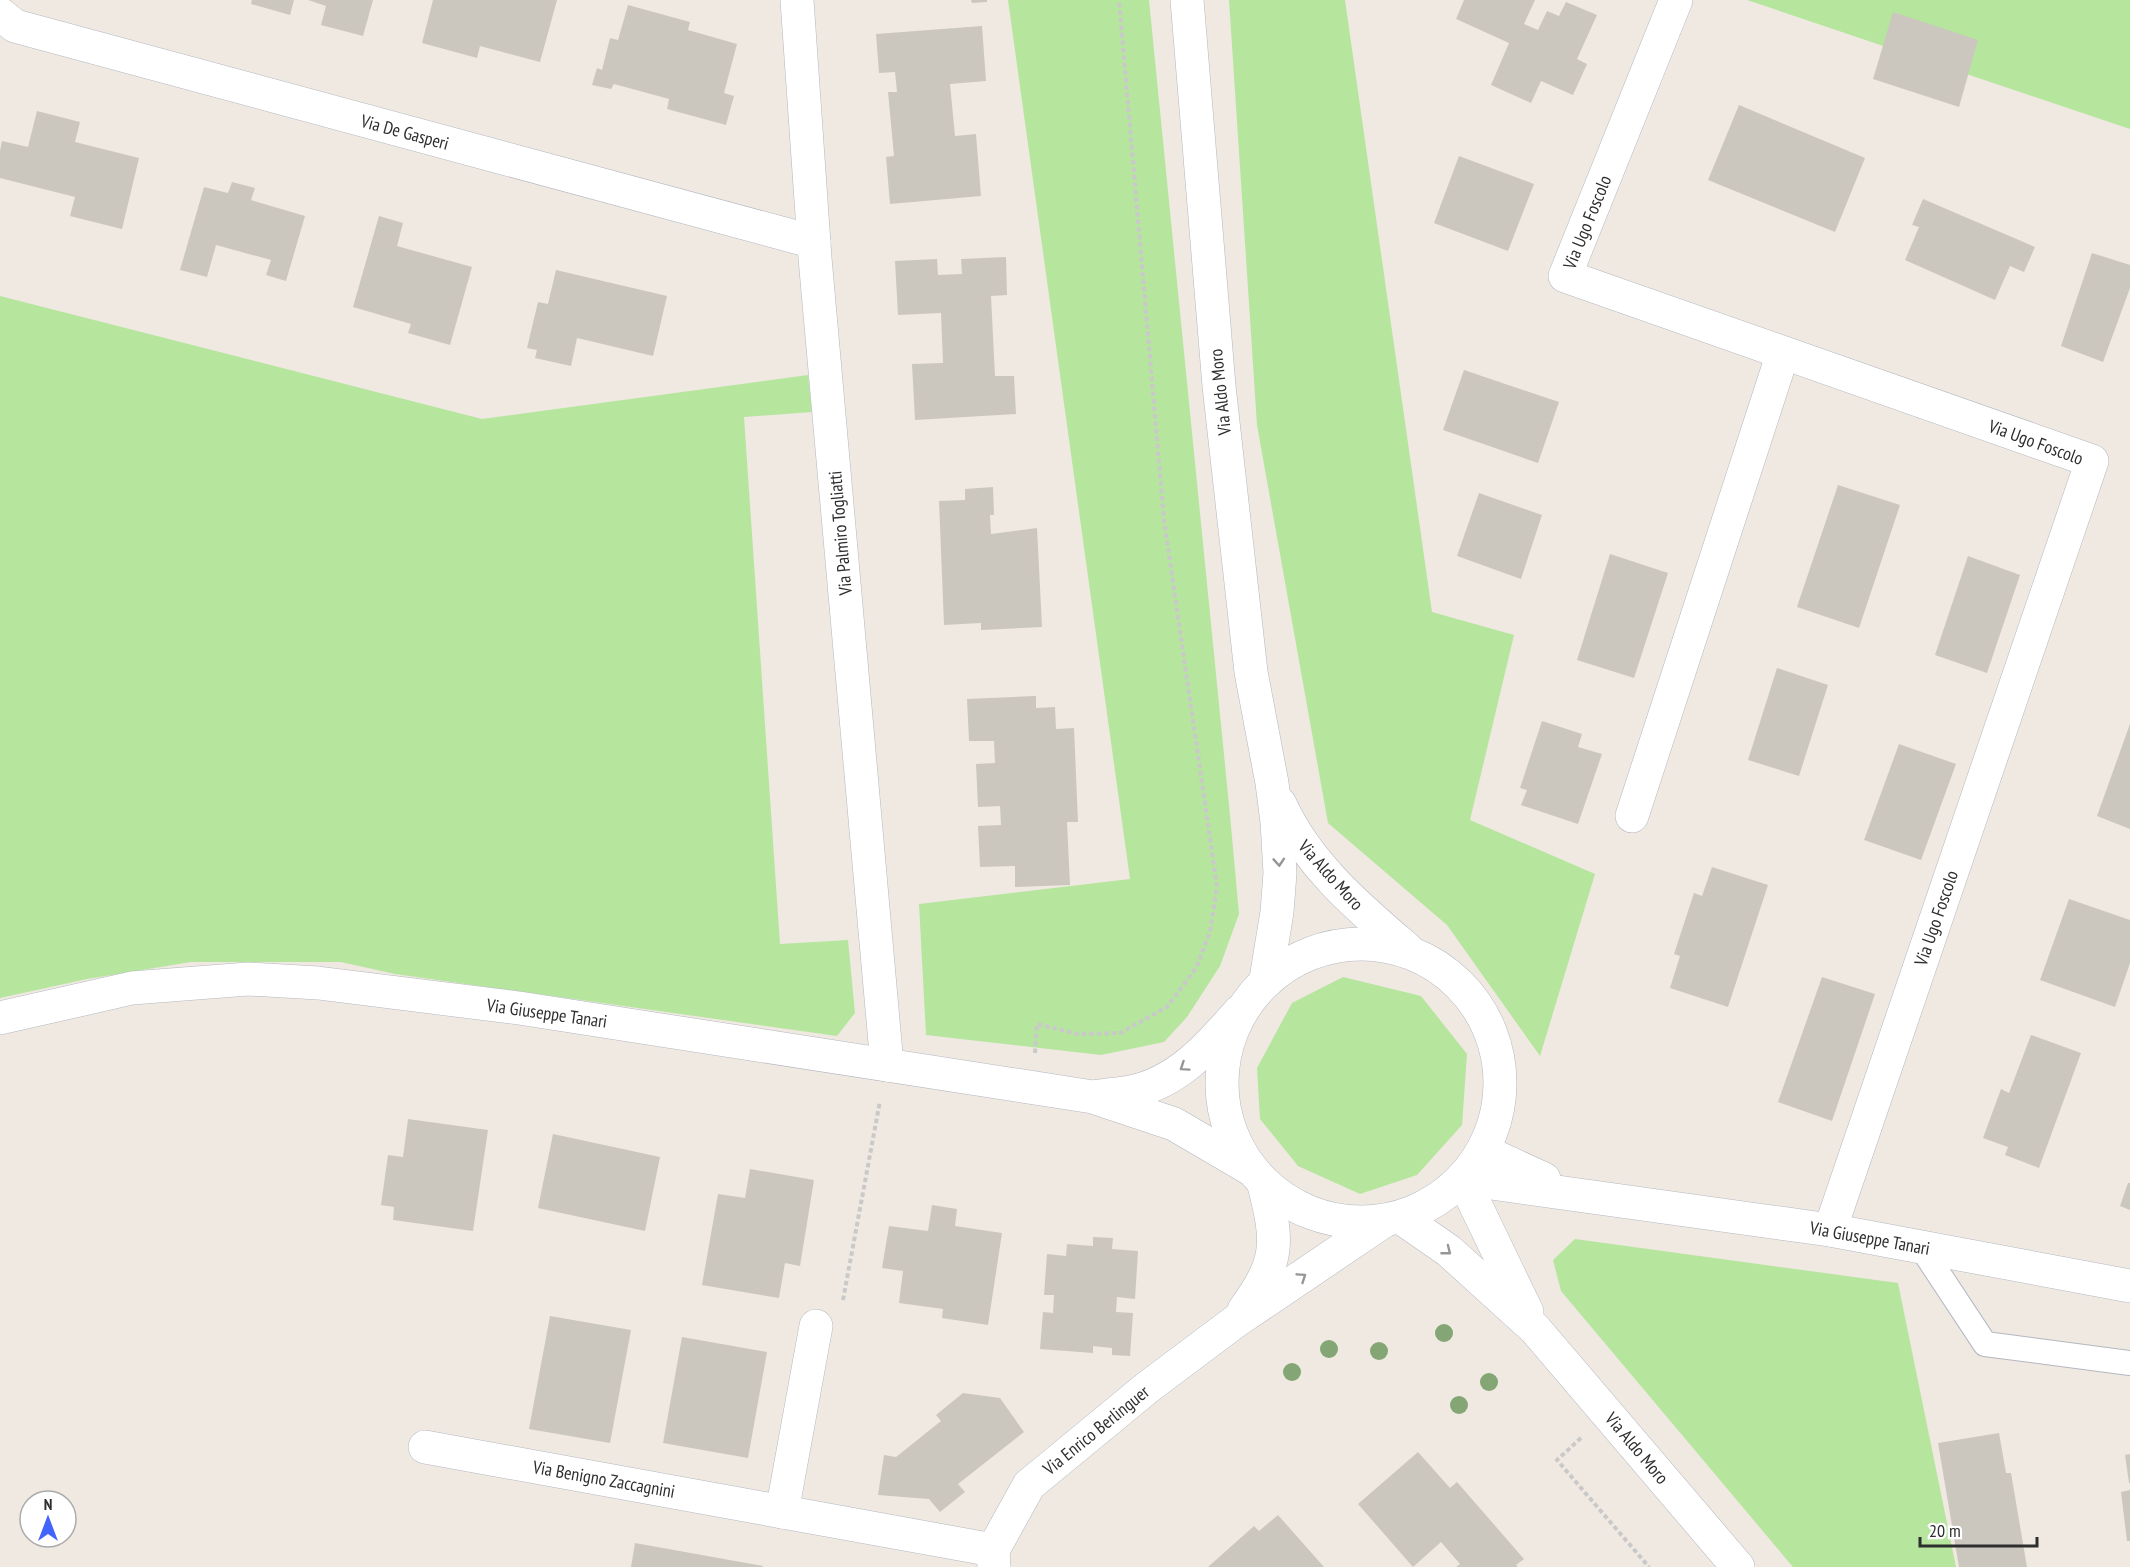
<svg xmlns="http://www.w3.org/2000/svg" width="2130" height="1567" font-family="'PT Sans Narrow',sans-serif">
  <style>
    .green { fill: #b6e59e }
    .building { fill: #cbc7bf }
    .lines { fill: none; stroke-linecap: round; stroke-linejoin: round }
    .service-casing { stroke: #b4b7c1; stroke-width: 26 }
    .minor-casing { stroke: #b4b7c1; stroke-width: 34 }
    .tertiary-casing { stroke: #b4b7c1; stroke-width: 34 }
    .secondary-casing { stroke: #b4b7c1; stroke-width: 34 }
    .path { stroke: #c9c9c9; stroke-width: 4; stroke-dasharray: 4.5 3; stroke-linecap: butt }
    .service { stroke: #fff; stroke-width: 24 }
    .minor { stroke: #fff; stroke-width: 33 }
    .tertiary { stroke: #fff; stroke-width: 33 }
    .secondary { stroke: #fff; stroke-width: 33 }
    .tree { fill: #84a574 }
    .oneway { stroke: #969696 }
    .labels { text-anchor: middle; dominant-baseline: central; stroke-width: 4.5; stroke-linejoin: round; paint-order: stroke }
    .street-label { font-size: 18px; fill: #2e2e2e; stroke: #fff }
  </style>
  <rect width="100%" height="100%" fill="#efe9e1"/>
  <!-- green -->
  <g class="green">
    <path d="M 1008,0 L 1149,0 L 1230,815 L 1239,914 L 1220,966 L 1187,1017 L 1164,1042 L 1101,1055 L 926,1035 L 919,904 L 1130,879 Z"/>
    <path d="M 1229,0 L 1345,0 L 1432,612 L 1514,635 L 1470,820 L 1595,874 L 1540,1056 L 1447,925 L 1328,823 L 1257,425 Z"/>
    <path d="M 1747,0 L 2130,0 L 2130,129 Z"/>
    <path d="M 0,296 L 482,419 L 808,375 L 812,412 L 744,417 L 780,944 L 848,940 L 855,1013 L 837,1036 L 395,974 L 341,962 L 191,962 L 87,979 L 0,998 Z"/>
    <path d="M 1343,977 L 1421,996 L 1467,1054 L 1462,1125 L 1417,1175 L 1360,1194 L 1298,1166 L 1260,1119 L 1257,1068 L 1292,1003 Z"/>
    <path d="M 1575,1239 L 1898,1283 L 1956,1567 L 1793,1567 L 1561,1291 L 1553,1260 Z"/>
  </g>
  <!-- building -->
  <g class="building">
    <path d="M 252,0 L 294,0 L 290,15 L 251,4 Z"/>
    <path d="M 308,0 L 373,0 L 363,36 L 321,25 L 326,6 Z"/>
    <path d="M 433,0 L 557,0 L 540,62 L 480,46 L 477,58 L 422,43 Z"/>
    <path d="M 971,0 L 987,0 L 987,2 L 972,3 Z"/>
    <path d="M 1464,0 L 1535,0 L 1524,24 L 1538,30 L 1547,11 L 1559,16 L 1566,2 L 1597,15 L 1577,59 L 1587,64 L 1573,95 L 1541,81 L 1531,103 L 1491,85 L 1509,43 L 1456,19 Z"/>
    <path d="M 628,5 L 690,22 L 688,30 L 737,44 L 724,93 L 734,96 L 726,125 L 667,109 L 669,99 L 614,84 L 611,89 L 592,85 L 597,68 L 602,70 L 610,38 L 618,40 Z"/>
    <path d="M 1893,12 L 1978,40 L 1959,107 L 1873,79 Z"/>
    <path d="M 982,26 L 986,81 L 950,84 L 955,136 L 976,134 L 981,196 L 890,204 L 886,157 L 894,156 L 888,92 L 897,92 L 895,72 L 879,73 L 876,34 Z"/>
    <path d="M 1739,105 L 1865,158 L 1835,232 L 1708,180 Z"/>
    <path d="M 37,111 L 80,122 L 75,142 L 139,158 L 122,229 L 70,216 L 75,197 L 0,178 L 0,151 L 2,141 L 28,147 Z"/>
    <path d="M 1459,156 L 1534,184 L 1508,251 L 1434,223 Z"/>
    <path d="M 232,182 L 255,188 L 251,200 L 305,216 L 286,281 L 266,275 L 271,260 L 216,245 L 207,277 L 180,270 L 204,187 L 228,193 Z"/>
    <path d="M 1923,199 L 2035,247 L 2024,272 L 2010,266 L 1995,300 L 1905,260 L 1919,227 L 1912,225 Z"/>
    <path d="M 379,216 L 403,223 L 397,246 L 472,267 L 450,345 L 408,333 L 411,324 L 353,307 Z"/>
    <path d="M 2092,253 L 2130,265 L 2130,288 L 2103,362 L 2061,346 Z"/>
    <path d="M 1006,257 L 1007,295 L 991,296 L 995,376 L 1014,376 L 1016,414 L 915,420 L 912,364 L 943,363 L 941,313 L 898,315 L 895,261 L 937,259 L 938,275 L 962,274 L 961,259 Z"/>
    <path d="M 556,270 L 667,296 L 653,356 L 577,338 L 571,366 L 535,358 L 537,350 L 527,348 L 538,302 L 548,304 Z"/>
    <path d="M 1464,370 L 1559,402 L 1538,463 L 1443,430 Z"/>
    <path d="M 1838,485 L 1900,505 L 1859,628 L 1797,607 Z"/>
    <path d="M 993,487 L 994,515 L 990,515 L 991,534 L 1037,528 L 1042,627 L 981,630 L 981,623 L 944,625 L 939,501 L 965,500 L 965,489 Z"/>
    <path d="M 1479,493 L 1542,515 L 1521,579 L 1457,556 Z"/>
    <path d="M 1610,554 L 1668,573 L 1634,678 L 1577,660 Z"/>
    <path d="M 1968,556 L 2020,575 L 1987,673 L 1935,655 Z"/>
    <path d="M 1777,668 L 1828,685 L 1799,776 L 1748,760 Z"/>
    <path d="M 1036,696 L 1036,708 L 1055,707 L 1056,729 L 1074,728 L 1078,822 L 1067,822 L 1070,885 L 1015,887 L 1015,866 L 980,867 L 978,826 L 1001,825 L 1000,806 L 978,807 L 976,764 L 995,763 L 994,741 L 969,741 L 967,699 Z"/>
    <path d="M 1542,721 L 1582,734 L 1578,747 L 1602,754 L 1578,824 L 1521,805 L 1527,790 L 1520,788 Z"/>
    <path d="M 2130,724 L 2130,829 L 2097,816 Z"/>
    <path d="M 1899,744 L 1956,764 L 1921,860 L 1864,840 Z"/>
    <path d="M 1712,867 L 1768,885 L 1728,1007 L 1670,988 L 1680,956 L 1674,954 L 1694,893 L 1702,896 Z"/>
    <path d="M 2069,899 L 2130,920 L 2130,963 L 2115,1007 L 2040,980 Z"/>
    <path d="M 1822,977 L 1875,994 L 1832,1121 L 1778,1102 Z"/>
    <path d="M 2031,1035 L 2081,1053 L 2039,1168 L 2005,1155 L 2008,1147 L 1983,1138 L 2001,1089 L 2009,1093 Z"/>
    <path d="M 408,1119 L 488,1130 L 473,1231 L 393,1220 L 394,1207 L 381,1205 L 388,1155 L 403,1157 Z"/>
    <path d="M 553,1134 L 660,1157 L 645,1231 L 538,1208 Z"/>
    <path d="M 750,1169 L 814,1180 L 800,1266 L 785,1263 L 779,1298 L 702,1285 L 718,1194 L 745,1198 Z"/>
    <path d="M 2128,1183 L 2130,1183 L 2130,1210 L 2120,1206 Z"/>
    <path d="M 932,1205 L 957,1209 L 955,1226 L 1002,1233 L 988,1325 L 942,1318 L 943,1309 L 899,1303 L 903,1271 L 882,1268 L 889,1226 L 928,1231 Z"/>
    <path d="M 1093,1237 L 1113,1238 L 1112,1249 L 1138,1251 L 1135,1299 L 1117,1297 L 1116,1312 L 1133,1313 L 1130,1356 L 1112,1355 L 1112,1348 L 1093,1346 L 1093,1353 L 1040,1349 L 1043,1312 L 1053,1313 L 1054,1295 L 1044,1295 L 1047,1254 L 1066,1256 L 1067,1244 L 1093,1246 Z"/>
    <path d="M 550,1316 L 631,1330 L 610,1443 L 529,1429 Z"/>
    <path d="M 682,1337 L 767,1352 L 748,1458 L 663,1443 Z"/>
    <path d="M 963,1393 L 1000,1398 L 1024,1432 L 958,1484 L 965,1492 L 940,1512 L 929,1499 L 878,1495 L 884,1455 L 896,1457 L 941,1421 L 936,1415 Z"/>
    <path d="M 1999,1433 L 2006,1473 L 2011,1473 L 2027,1567 L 1959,1567 L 1938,1443 Z"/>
    <path d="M 1418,1452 L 1450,1488 L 1457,1482 L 1524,1559 L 1516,1565 L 1518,1567 L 1456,1567 L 1460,1564 L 1441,1542 L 1413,1567 L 1358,1504 Z"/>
    <path d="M 2130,1454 L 2130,1483 L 2129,1483 L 2125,1455 Z"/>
    <path d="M 2130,1490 L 2130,1541 L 2127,1541 L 2121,1492 Z"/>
    <path d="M 1278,1515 L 1324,1567 L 1208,1567 L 1254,1526 L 1259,1531 Z"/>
    <path d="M 635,1543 L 763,1566 L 763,1567 L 631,1567 Z"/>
  </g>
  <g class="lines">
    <defs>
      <path id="service" d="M 1921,1247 L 1985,1344 L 2130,1363"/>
      <g id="minor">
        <path d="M 797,0 L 815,258 L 887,1065"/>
        <path d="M 1676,0 L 1565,276 L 2092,461 L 1830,1230"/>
        <path d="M 0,14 L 15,26 L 814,242"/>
        <path d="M 1632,816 L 1783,353"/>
        <path d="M 1483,1151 L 1544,1179"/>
        <path d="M 1463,1179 L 1830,1230 L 2130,1286"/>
        <path d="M 1244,1310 C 1279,1262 1279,1243 1264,1185"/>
        <path d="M 425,1447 L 993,1550"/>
        <path d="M 782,1512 L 816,1326"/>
        <path d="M 994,1567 L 993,1550 L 1029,1485 L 1148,1387 L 1236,1321 L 1384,1221"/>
      </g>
      <g id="tertiary">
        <path d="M 0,1018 L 132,988 L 248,979 L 318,983 L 519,1008 L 1093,1097 L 1174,1124 L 1249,1168"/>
        <path d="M 1094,1097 C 1106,1095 1119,1094 1131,1092 C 1179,1082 1210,1045 1240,1011"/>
      </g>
      <g id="secondary">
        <path d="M 1187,0 L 1219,386 L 1251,672 L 1272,783 L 1277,822 L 1280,873 L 1277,912 L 1266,979"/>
        <path d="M 1280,804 C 1307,864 1358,907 1407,949"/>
        <circle cx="1361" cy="1083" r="139"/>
        <path d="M 1463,1179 L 1527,1312"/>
        <path d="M 1400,1217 L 1449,1251 L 1535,1329 L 1738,1567"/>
      </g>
    </defs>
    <!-- service casing -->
    <use href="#service" class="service-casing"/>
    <!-- minor casing -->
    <use href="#minor" class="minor-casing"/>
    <!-- tertiary casing -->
    <use href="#tertiary" class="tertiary-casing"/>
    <!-- secondary casing -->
    <use href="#secondary" class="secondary-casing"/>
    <!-- path -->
    <g class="path">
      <path d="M 1035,1053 L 1037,1024 L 1078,1034 L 1120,1033 L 1167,1007 L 1196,968 L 1210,932 L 1217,887 L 1164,520 L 1119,0"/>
      <path d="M 843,1300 L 880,1101"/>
      <path d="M 1581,1438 L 1557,1460 L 1649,1567"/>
    </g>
    <!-- service -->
    <use href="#service" class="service"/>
    <!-- minor -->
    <use href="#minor" class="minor"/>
    <!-- tertiary -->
    <use href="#tertiary" class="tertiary"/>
    <!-- secondary -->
    <use href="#secondary" class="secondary"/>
  </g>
  <!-- trees -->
  <g class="tree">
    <circle cx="1444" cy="1333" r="9"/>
    <circle cx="1329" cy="1349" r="9"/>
    <circle cx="1379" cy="1351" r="9"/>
    <circle cx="1292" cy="1372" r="9"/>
    <circle cx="1489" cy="1382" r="9"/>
    <circle cx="1459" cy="1405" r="9"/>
  </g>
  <!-- one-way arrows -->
  <defs><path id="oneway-chevron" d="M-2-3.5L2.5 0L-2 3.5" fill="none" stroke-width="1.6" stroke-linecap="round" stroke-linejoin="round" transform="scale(1.5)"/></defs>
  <g class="oneway">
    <use href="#oneway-chevron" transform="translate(1279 862) rotate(86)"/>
    <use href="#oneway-chevron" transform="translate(1184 1067) rotate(146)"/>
    <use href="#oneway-chevron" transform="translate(1447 1251) rotate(38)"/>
    <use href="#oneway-chevron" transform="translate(1302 1277) rotate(-34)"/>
  </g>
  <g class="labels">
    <!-- street labels -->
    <g class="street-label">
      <text transform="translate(405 132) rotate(15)">Via De Gasperi</text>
      <text transform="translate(1587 222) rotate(-68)">Via Ugo Foscolo</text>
      <text transform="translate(1220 392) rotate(-96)">Via Aldo Moro</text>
      <text transform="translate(2036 442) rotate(20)">Via Ugo Foscolo</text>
      <text transform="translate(840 533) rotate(-95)">Via Palmiro Togliatti</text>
      <text transform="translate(1331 875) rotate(48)">Via Aldo Moro</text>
      <text transform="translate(1936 918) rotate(-71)">Via Ugo Foscolo</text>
      <text transform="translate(547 1013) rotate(8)">Via Giuseppe Tanari</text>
      <text transform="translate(1870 1238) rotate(10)">Via Giuseppe Tanari</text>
      <text transform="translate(1096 1430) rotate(-39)">Via Enrico Berlinguer</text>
      <text transform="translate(1637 1448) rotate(50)">Via Aldo Moro</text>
      <text transform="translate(604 1479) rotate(10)">Via Benigno Zaccagnini</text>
    </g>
  </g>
  <!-- north arrow -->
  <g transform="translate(48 1519)"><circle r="28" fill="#ffffff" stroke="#ababab" stroke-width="1.5"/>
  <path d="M0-4.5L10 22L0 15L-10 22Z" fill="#4264fb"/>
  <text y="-9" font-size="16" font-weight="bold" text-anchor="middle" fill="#2e2e2e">N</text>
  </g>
  <!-- scale -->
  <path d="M1920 1537v9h117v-9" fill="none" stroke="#2e2e2e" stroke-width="3"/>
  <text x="1929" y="1537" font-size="18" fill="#2e2e2e" stroke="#ffffff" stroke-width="4.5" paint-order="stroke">20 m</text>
</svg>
